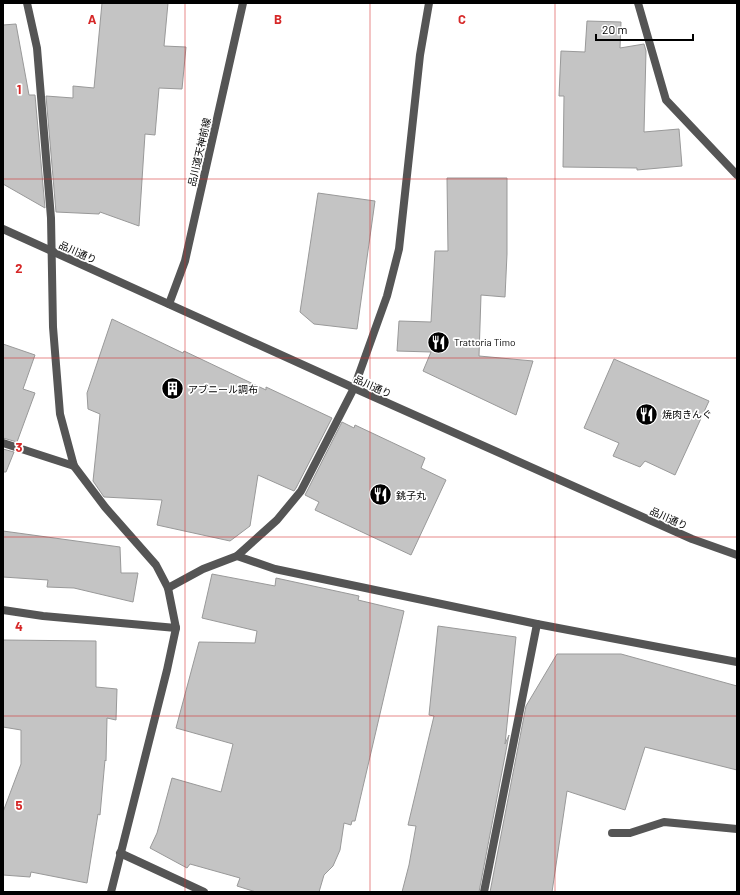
<svg xmlns="http://www.w3.org/2000/svg" width="740" height="895" font-family="Barlow,'Noto Sans JP',sans-serif">
  <style>
    .building { fill: #c4c4c4; stroke: #999 }
    .lines { fill: none; stroke-linecap: round; stroke-linejoin: round }
    .service { stroke: #555; stroke-width: 8 }
    .minor { stroke: #555; stroke-width: 8 }
    .tertiary { stroke: #555; stroke-width: 8 }
    .grid { fill: none; stroke: #d62828; stroke-width: 1; stroke-opacity: 0.55 }
    .labels { text-anchor: middle; dominant-baseline: central; stroke-width: 3.5; stroke-linejoin: round; paint-order: stroke }
    .street-label { font-size: 10px; fill: #000; stroke: #fff }
    .poi-label { font-size: 10px; fill: #000; stroke: #fff; text-anchor: start }
    .grid-label { font-size: 13px; text-anchor: middle; font-weight: bold; fill: #d62828; stroke: #fff; stroke-width: 3.5; stroke-linejoin: round; paint-order: stroke }
  </style>
  <rect width="100%" height="100%" fill="#fff"/>
  <!-- building -->
  <g class="building">
    <path d="M 102,3 L 168,3 L 164,46 L 186,47 L 182,89 L 159,88 L 155,135 L 145,134 L 139,226 L 100,212 L 99,214 L 56,212 L 46,96 L 73,98 L 73,86 L 94,88 Z"/>
    <path d="M 587,21 L 621,22 L 620,48 L 644,44 L 646,51 L 644,132 L 679,129 L 682,166 L 637,170 L 637,168 L 563,167 L 564,96 L 559,96 L 561,51 L 585,52 Z"/>
    <path d="M 16,24 L 29,95 L 35,95 L 45,208 L 3,184 L 3,25 Z"/>
    <path d="M 447,178 L 507,178 L 507,254 L 505,297 L 481,295 L 479,356 L 533,361 L 516,415 L 423,371 L 431,352 L 397,351 L 399,321 L 431,322 L 435,251 L 448,251 Z"/>
    <path d="M 318,193 L 375,201 L 357,329 L 314,324 L 300,312 Z"/>
    <path d="M 112,319 L 183,353 L 184,351 L 266,390 L 266,387 L 332,418 L 296,488 L 294,491 L 258,475 L 250,526 L 230,541 L 157,525 L 162,500 L 104,497 L 93,481 L 100,414 L 88,409 L 87,393 Z"/>
    <path d="M 3,344 L 35,355 L 23,389 L 35,393 L 17,442 L 3,438 Z"/>
    <path d="M 614,359 L 709,401 L 675,475 L 645,461 L 640,467 L 613,456 L 619,443 L 584,428 Z"/>
    <path d="M 342,422 L 354,428 L 355,425 L 425,458 L 421,468 L 446,480 L 411,555 L 315,510 L 319,502 L 305,495 Z"/>
    <path d="M 3,449 L 14,452 L 6,472 L 3,472 Z"/>
    <path d="M 3,531 L 120,547 L 121,573 L 138,573 L 133,602 L 74,588 L 47,587 L 48,580 L 3,577 Z"/>
    <path d="M 212,574 L 275,586 L 276,578 L 359,596 L 358,600 L 404,611 L 355,821 L 352,821 L 351,825 L 344,823 L 340,850 L 333,866 L 324,875 L 319,892 L 256,892 L 237,886 L 240,878 L 190,864 L 187,868 L 150,848 L 157,833 L 172,778 L 221,792 L 233,744 L 176,728 L 199,642 L 255,643 L 257,631 L 202,618 Z"/>
    <path d="M 438,626 L 516,637 L 505,744 L 509,735 L 479,892 L 402,892 L 409,865 L 416,826 L 408,825 L 434,716 L 429,715 Z"/>
    <path d="M 3,640 L 96,641 L 96,687 L 117,689 L 116,720 L 107,718 L 106,761 L 105,760 L 100,815 L 98,814 L 87,883 L 31,872 L 30,877 L 3,875 L 3,812 L 21,764 L 21,730 L 3,727 Z"/>
    <path d="M 557,654 L 621,654 L 737,686 L 737,770 L 645,747 L 625,810 L 567,791 L 552,892 L 490,892 L 526,706 Z"/>
  </g>
  <g class="lines">
    <!-- service -->
    <g class="service">
      <path d="M 3,610 L 43,616 L 176,628"/>
      <path d="M 612,833 L 630,833 L 664,822 L 737,829"/>
      <path d="M 120,853 L 204,892"/>
      <path d="M 484,892 L 537,624"/>
    </g>
    <!-- minor -->
    <g class="minor">
      <path d="M 27,3 L 37,48 L 51,218 L 53,327 L 60,414 L 74,466 L 105,507 L 156,565 L 168,588 L 176,628 L 167,670 L 111,892"/>
      <path d="M 638,3 L 666,100 L 737,175"/>
      <path d="M 3,443 L 74,466"/>
      <path d="M 237,556 L 275,569 L 537,624 L 737,662"/>
      <path d="M 168,588 L 203,569 L 237,556 L 277,520 L 301,491 L 354,388 L 387,296 L 399,249 L 420,55 L 429,3"/>
    </g>
    <!-- tertiary -->
    <g class="tertiary">
      <path d="M 3,229 L 354,388 L 692,539 L 737,555"/>
      <path d="M 169,304 L 185,261 L 243,3"/>
    </g>
  </g>
  <!-- grid -->
  <path class="grid" d="M 185,3 L 185,892M 370,3 L 370,892M 555,3 L 555,892M 3,179 L 737,179M 3,358 L 737,358M 3,537 L 737,537M 3,716 L 737,716"/>
  <!-- icons -->
  <defs>
    <symbol id="restaurant-disc" viewBox="-11 -11 22 22"><circle r="9.5" fill="#000" stroke="#fff"/><path d="M-5-6h1v4h1v-4h1v4h1v-4h1v5L-1.5 .5V6h-2V.5L-5-1ZM5-6V6H3V1.5H1.5Q1.5-4 5-6Z" fill="#fff"/></symbol>
    <symbol id="building-disc" viewBox="-11 -11 22 22"><circle r="9.5" fill="#000" stroke="#fff"/><path d="M-4-6H4V6H1V3H-1V6H-4ZM-2.5-4.3h1.7v1.8h-1.7ZM.8-4.3h1.7v1.8H.8ZM-2.5-1h1.7V.8h-1.7ZM.8-1h1.7V.8H.8Z" fill="#fff"/></symbol>
  </defs>
  <g fill-rule="evenodd">
    <use href="#restaurant-disc" x="426" y="330" width="25" height="25"/>
    <use href="#building-disc" x="160" y="376" width="25" height="25"/>
    <use href="#restaurant-disc" x="634" y="402" width="25" height="25"/>
    <use href="#restaurant-disc" x="368" y="482" width="25" height="25"/>
  </g>
  <g class="labels">
    <!-- street labels -->
    <g class="street-label">
      <text transform="translate(199 152) rotate(-77)">品川道天神前線</text>
      <text transform="translate(78 252) rotate(24)">品川通り</text>
      <text transform="translate(373 386) rotate(24)">品川通り</text>
      <text transform="translate(669 518) rotate(24)">品川通り</text>
    </g>
    <!-- poi labels -->
    <g class="poi-label">
      <text x="454" y="342">Trattoria Timo</text>
      <text x="188" y="389">アブニール調布</text>
      <text x="662" y="414">焼肉きんぐ</text>
      <text x="396" y="495">銚子丸</text>
    </g>
  </g>
  <g class="grid-label">
    <text x="92" y="24">A</text>
    <text x="278" y="24">B</text>
    <text x="462" y="24">C</text>
    <text x="19" y="94">1</text>
    <text x="19" y="273">2</text>
    <text x="19" y="452">3</text>
    <text x="19" y="631">4</text>
    <text x="19" y="810">5</text>
  </g>
  <!-- border -->
  <rect width="740" height="895" fill="none" stroke="#000000" stroke-width="8"/>
  <!-- scale -->
  <path d="M596 34v6h97v-6" fill="none" stroke="#000000" stroke-width="2"/>
  <text x="602" y="34" font-size="12" fill="#000000" stroke="#ffffff" stroke-width="3" paint-order="stroke">20 m</text>
</svg>
